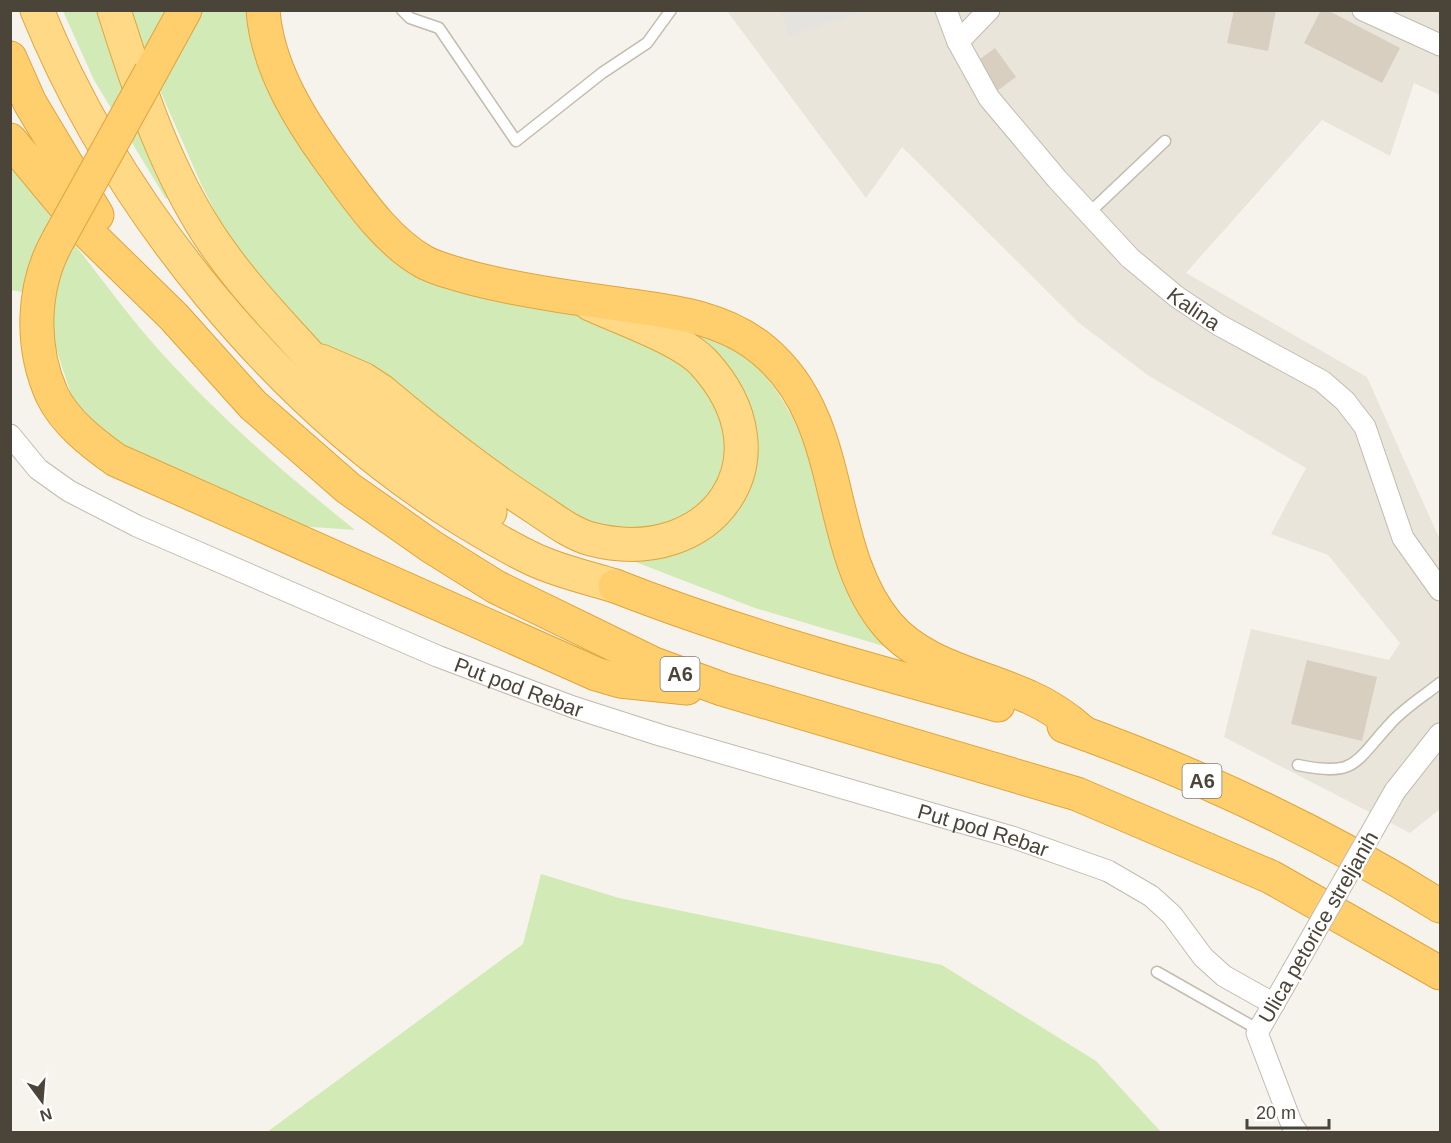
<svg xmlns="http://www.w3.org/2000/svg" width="1451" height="1143" font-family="Helvetica,sans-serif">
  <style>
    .residential { fill: #eae5da }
    .green { fill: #d2eab5 }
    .parking { fill: #e5e3e0 }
    .building { fill: #d8cfc1 }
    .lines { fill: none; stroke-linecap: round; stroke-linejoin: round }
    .service-casing { stroke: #c2bbae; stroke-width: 13 }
    .minor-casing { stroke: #c2bbae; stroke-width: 23 }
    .trunk-casing { stroke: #e0a43c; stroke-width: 35 }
    .motorway-casing { stroke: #e0a43c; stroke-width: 35 }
    .service { stroke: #fff; stroke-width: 10 }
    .minor { stroke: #fff; stroke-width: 21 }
    .trunk { stroke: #ffd985; stroke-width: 33 }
    .motorway { stroke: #ffcf6e; stroke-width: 33 }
    .minor-bridge-casing { stroke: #c2bbae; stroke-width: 23; stroke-linecap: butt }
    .motorway-bridge-casing { stroke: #e0a43c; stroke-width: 35; stroke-linecap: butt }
    .minor-bridge { stroke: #fff; stroke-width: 21 }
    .motorway-bridge { stroke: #ffcf6e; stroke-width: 33 }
    .labels { text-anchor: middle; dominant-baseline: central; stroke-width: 5; stroke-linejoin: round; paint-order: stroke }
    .shield { fill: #fff; stroke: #817c74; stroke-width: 1.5 }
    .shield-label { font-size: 20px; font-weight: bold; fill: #4b4439 }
    .street-label { font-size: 21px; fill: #4b4439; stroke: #fff }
  </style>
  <rect width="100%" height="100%" fill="#f6f3ec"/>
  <!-- residential -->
  <path class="residential" d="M 727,11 L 1440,11 L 1440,95 L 1414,83 L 1390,156 L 1322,120 L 1186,273 L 1367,377 L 1440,540 L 1440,809 L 1410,833 L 1224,737 L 1251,629 L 1389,660 L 1400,643 L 1328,555 L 1271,534 L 1306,468 L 1149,376 L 1079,323 L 902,147 L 866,198 Z"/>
  <!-- green -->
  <g class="green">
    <path d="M 63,11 L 100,11 L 174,194 L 166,199 L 94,80 Z"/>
    <path d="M 131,11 L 169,11 L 147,58 Z"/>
    <path d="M 203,11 L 250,11 L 370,231 L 577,309 L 688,362 L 722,417 L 728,463 L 716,500 L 662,533 L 588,529 L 316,349 L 231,243 L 201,184 L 159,88 Z"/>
    <path d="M 10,161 L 55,223 L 27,293 L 11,290 Z"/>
    <path d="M 74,244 C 100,276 124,310 151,341 C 212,411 283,472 355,530 L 298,526 L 126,447 L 86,418 L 71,394 L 54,342 L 53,286 Z"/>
    <path d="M 648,321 C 670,327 694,331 715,339 C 796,370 821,492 844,566 C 853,597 862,628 890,648 L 755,608 L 612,553 L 676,548 L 753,433 Z"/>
    <path d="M 541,874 L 619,898 L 942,965 L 1096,1061 L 1161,1132 L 267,1132 L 523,944 Z"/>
  </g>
  <!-- parking -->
  <path class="parking" d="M 780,10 L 865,10 L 865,11 L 789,36 Z"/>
  <!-- building -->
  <g class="building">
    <path d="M 1234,10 L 1276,10 L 1268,51 L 1227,43 Z"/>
    <path d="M 1321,10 L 1327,10 L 1400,48 L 1382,83 L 1304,43 Z"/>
    <path d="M 995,48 L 1016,77 L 997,91 L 976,62 Z"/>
    <path d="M 1307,660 L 1377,677 L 1362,741 L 1291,724 Z"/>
  </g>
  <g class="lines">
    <defs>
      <g id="service">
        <path d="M 402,10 L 410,18 L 439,28 L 516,141 L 602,73 L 647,43 L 671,10"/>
        <path d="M 1089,213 L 1165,141"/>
        <path d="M 1298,765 C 1356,777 1354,763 1390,724 C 1404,708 1424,696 1440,683"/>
        <path d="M 1157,972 L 1259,1030"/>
      </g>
      <g id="minor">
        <path id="s1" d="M 946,10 L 958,42 L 989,98 L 1057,179 L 1130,258 L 1177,297 L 1219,325 L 1322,381 L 1345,401 L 1365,427 L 1403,538 L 1440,590"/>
        <path d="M 1363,10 L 1440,45"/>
        <path d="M 958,42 L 989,10"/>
        <path id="s2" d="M 10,435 L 38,469 L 69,491 L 137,526 L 437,656 L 573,707 L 660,735 L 1012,837 L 1108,871 L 1151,896 L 1172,915 L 1203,957 L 1224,976 L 1274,1004"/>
        <path d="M 1395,791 L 1440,734"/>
        <path d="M 1292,972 L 1257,1033 L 1292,1125 L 1297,1132"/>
      </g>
      <g id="trunk">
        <path d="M 37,10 C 117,207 278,404 458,517 C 484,533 510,549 537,561 C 562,572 589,578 615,586"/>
        <path d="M 114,10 C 137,83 162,159 202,224 C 225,262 254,295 284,328 C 346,398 413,458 490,512"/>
        <path d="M 321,361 L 363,379 L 380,390 C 430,432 480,472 536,508 C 553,519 570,533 591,539 C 711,570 793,459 703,362 C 681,339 621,318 590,304"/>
      </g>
      <g id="motorway">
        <path d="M 263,10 C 267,66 299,118 331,162 C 357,197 385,240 424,262 C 439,270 458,274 475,279 C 519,290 565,297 611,303 C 663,311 720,314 763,350 C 849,421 822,546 887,624 C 922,666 981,675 1029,697 C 1050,706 1067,718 1084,733"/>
        <path d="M 10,58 L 30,103 L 97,215"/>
        <path d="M 151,72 L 185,10"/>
        <path d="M 10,140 L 84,229 L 174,317 L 253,405 L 348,488 L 432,547 L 496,587 L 654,664 L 722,689 L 1077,794 L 1271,877 L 1440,973"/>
        <path d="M 58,240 C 32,286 30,346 52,395 C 65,422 92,443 116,460 L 596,674 L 620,681 L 687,688"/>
        <path d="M 615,586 C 740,635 869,670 998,705"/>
        <path d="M 1064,726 C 1196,773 1322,832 1440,906"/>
      </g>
    </defs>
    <!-- service casing -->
    <use href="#service" class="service-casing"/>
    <!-- minor casing -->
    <use href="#minor" class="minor-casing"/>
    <!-- trunk casing -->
    <use href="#trunk" class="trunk-casing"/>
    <!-- motorway casing -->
    <use href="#motorway" class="motorway-casing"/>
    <!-- service -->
    <use href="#service" class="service"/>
    <!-- minor -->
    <use href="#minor" class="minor"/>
    <!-- trunk -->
    <use href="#trunk" class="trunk"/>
    <!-- motorway -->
    <use href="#motorway" class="motorway"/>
    <defs>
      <path id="minor-bridge" d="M 1292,972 L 1395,791"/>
      <path id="motorway-bridge" d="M 58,240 L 151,72"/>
    </defs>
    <!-- minor-bridge casing -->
    <use href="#minor-bridge" class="minor-bridge-casing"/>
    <!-- motorway-bridge casing -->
    <use href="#motorway-bridge" class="motorway-bridge-casing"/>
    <!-- minor-bridge -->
    <use href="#minor-bridge" class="minor-bridge"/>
    <!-- motorway-bridge -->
    <use href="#motorway-bridge" class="motorway-bridge"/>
  </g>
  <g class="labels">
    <!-- shield labels -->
    <g class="shield">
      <rect x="660.5" y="657" width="39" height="34" rx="4.5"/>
      <rect x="1182.5" y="764" width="39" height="34" rx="4.5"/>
    </g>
    <g class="shield-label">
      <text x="680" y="674">A6</text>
      <text x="1202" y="781">A6</text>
    </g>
    <!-- street labels -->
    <g class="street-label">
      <text stroke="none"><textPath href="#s1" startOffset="393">Kalina</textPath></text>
      <text stroke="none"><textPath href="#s2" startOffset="573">Put pod Rebar</textPath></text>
      <text stroke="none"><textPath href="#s2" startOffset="1059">Put pod Rebar</textPath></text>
      <text transform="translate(1318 927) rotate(-60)">Ulica petorice streljanih</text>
    </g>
  </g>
  <!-- border -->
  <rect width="1451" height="1143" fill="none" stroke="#4b4439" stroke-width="24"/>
  <!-- north arrow -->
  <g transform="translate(42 1101) rotate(164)" stroke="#ffffff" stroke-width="4.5" paint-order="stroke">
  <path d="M0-4.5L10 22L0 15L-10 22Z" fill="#4b4439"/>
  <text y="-9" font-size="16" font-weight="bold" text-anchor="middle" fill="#4b4439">N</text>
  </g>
  <!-- scale -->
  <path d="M1247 1119v9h82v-9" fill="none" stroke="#4b4439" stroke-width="3"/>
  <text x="1256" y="1119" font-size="18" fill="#4b4439" stroke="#ffffff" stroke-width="4.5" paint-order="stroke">20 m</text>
</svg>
